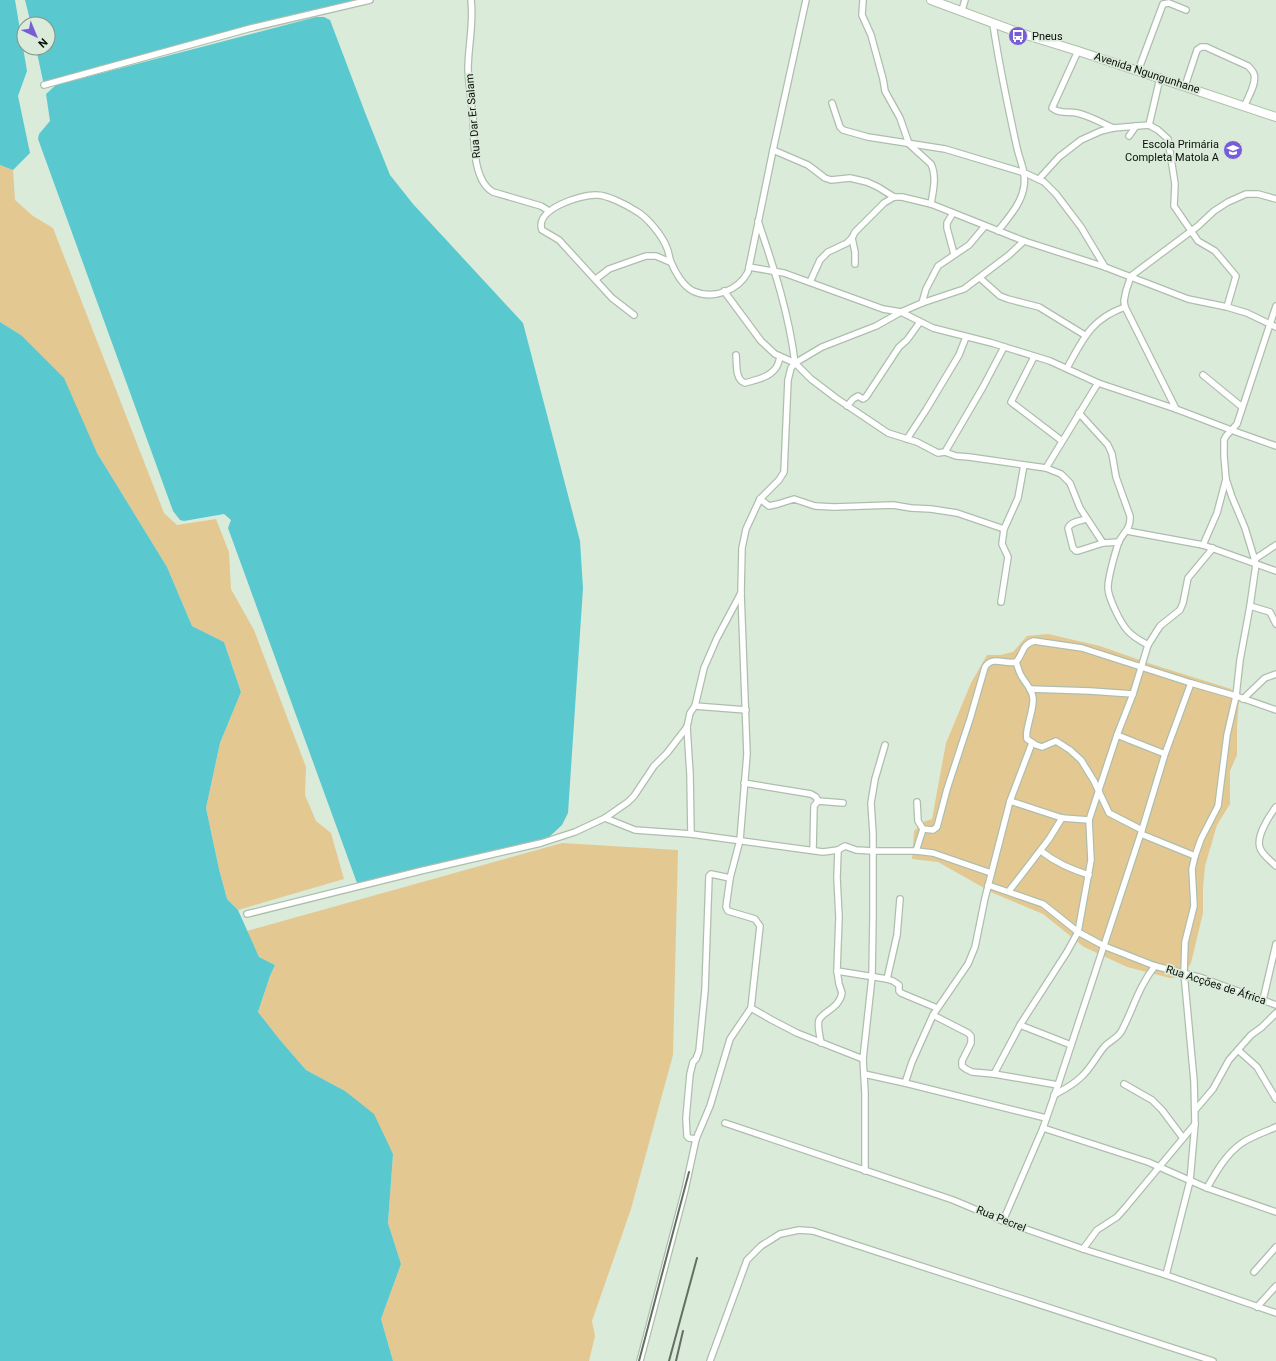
<svg xmlns="http://www.w3.org/2000/svg" width="1276" height="1361" font-family="Roboto,sans-serif">
  <style>
    .green { fill: #e4c892 }
    .water { fill: #59c8cf }
    .lines { fill: none; stroke-linecap: round; stroke-linejoin: round }
    .street-casing { stroke: #aebead; stroke-width: 8 }
    .secondary-casing { stroke: #aebead; stroke-width: 10 }
    .street { stroke: #fff; stroke-width: 5.5 }
    .secondary { stroke: #fff; stroke-width: 8 }
    .rail { stroke: #646e63; stroke-width: 2 }
    .labels { text-anchor: middle; dominant-baseline: central; stroke-width: 3.5; stroke-linejoin: round; paint-order: stroke }
    .poi-label { font-size: 11px; fill: #090f09; stroke: #dbebd9; text-anchor: start }
    .street-label { font-size: 11px; fill: #090f09; stroke: #dbebd9 }
  </style>
  <rect width="100%" height="100%" fill="#dbebd9"/>
  <!-- green -->
  <g class="green">
    <path d="M 0,165 L 13,170 L 15,200 L 33,216 L 53,228 L 164,513 L 177,525 L 216,519 L 229,552 L 231,589 L 254,630 L 306,767 L 305,795 L 316,821 L 331,833 L 344,879 L 238,910 L 227,899 L 219,869 L 206,808 L 220,743 L 241,692 L 224,642 L 192,626 L 167,567 L 97,453 L 21,335 L 0,322 Z"/>
    <path d="M 1048,634 L 1100,646 L 1151,664 L 1231,689 L 1239,701 L 1237,727 L 1237,755 L 1230,771 L 1230,804 L 1217,825 L 1205,866 L 1203,888 L 1203,913 L 1191,963 L 1182,977 L 1170,978 L 1127,967 L 1084,947 L 1043,914 L 993,893 L 938,862 L 912,859 L 914,831 L 923,822 L 932,819 L 946,743 L 971,683 L 987,655 L 1000,655 L 1013,652 L 1027,636 Z"/>
    <path d="M 562,843 L 678,850 L 673,1055 L 631,1209 L 592,1321 L 595,1336 L 589,1361 L 393,1361 L 381,1319 L 401,1264 L 388,1223 L 393,1154 L 345,1091 L 306,1070 L 280,1040 L 258,1012 L 270,976 L 275,965 L 259,957 L 247,931 Z"/>
  </g>
  <!-- water -->
  <g class="water">
    <path d="M 0,0 L 15,0 L 27,71 L 18,96 L 30,153 L 13,170 L 0,165 Z"/>
    <path d="M 25,0 L 358,0 L 45,82 L 43,81 L 36,48 L 48,48 L 48,24 L 31,24 Z"/>
    <path d="M 316,17 L 324,17 L 330,20 L 366,115 L 390,175 L 413,204 L 523,323 L 580,541 L 583,588 L 568,813 L 562,825 L 547,839 L 528,845 L 357,883 L 228,528 L 231,520 L 224,514 L 184,521 L 180,520 L 173,511 L 38,139 L 39,134 L 50,121 L 46,94 L 56,85 Z"/>
    <path d="M 0,322 L 21,335 L 64,378 L 97,453 L 167,567 L 192,626 L 224,642 L 241,692 L 220,743 L 206,808 L 219,869 L 227,899 L 238,910 L 259,957 L 275,965 L 270,976 L 258,1012 L 280,1040 L 306,1070 L 345,1091 L 374,1114 L 393,1154 L 388,1223 L 401,1264 L 381,1319 L 393,1361 L 0,1361 Z"/>
  </g>
  <g class="lines">
    <defs>
      <g id="street">
        <path d="M 471,0 C 474,23 468,47 468,70 C 469,85 471,101 473,116 C 474,138 472,180 493,192 L 541,206 L 549,211"/>
        <path d="M 863,0 L 862,15 L 871,35 L 883,79 L 885,91 L 900,118 L 909,144 L 931,164 C 937,177 933,191 931,204"/>
        <path d="M 962,10 L 965,0"/>
        <path d="M 993,24 C 999,65 1008,107 1017,148 C 1020,161 1026,172 1024,186 C 1022,203 1008,218 998,231"/>
        <path d="M 1078,51 L 1052,108 C 1059,114 1069,111 1077,113 C 1090,116 1102,123 1113,128"/>
        <path d="M 1138,71 L 1163,4 L 1169,3 L 1186,10"/>
        <path d="M 44,85 L 251,28 L 370,0"/>
        <path d="M 1185,86 L 1197,50 L 1201,47 L 1206,47 L 1248,66 C 1250,68 1253,71 1254,74 C 1257,83 1248,97 1245,105"/>
        <path d="M 832,103 L 840,127 L 843,130 L 868,137 L 945,149 L 1025,173 L 1044,182 L 1056,194 L 1081,227 L 1105,267"/>
        <path d="M 1149,125 L 1160,78"/>
        <path d="M 1129,136 L 1136,126"/>
        <path d="M 773,150 L 808,165 L 825,178 L 831,180 L 850,178 L 867,182 L 878,187 L 894,197"/>
        <path d="M 1039,179 L 1059,157 L 1081,140 L 1101,131 L 1113,128 L 1149,125 L 1158,130 L 1168,139 L 1175,184 L 1174,206 L 1198,241 L 1215,251 L 1236,276 L 1227,307"/>
        <path d="M 953,213 L 947,223 L 947,228 L 954,254"/>
        <path d="M 758,221 C 774,268 789,314 795,363"/>
        <path d="M 852,238 L 855,252 L 855,264"/>
        <path d="M 749,267 L 784,273 L 883,309 L 901,312 L 933,328 L 992,343 L 1050,361 L 1098,383 L 1176,409 L 1231,430 L 1276,446"/>
        <path d="M 980,278 L 1000,296 L 1008,299 L 1039,307 L 1083,334 L 1086,335"/>
        <path d="M 596,279 L 609,269 L 646,256 L 656,256 L 670,262"/>
        <path d="M 810,282 L 820,260 L 828,252 L 847,243 L 852,238 L 855,232 L 884,203 L 894,197 L 902,197 L 931,204 L 1024,241 L 1105,267 L 1188,299 L 1227,307 L 1247,313 L 1276,327"/>
        <path d="M 724,291 L 761,341 L 775,354 L 795,363 L 811,379 L 836,398 L 888,433 L 917,442 L 938,453 L 945,452 L 956,456 L 969,457 L 1046,468 L 1061,474 L 1070,483 L 1080,508 L 1103,543 L 1119,542"/>
        <path d="M 922,303 L 926,289 L 938,266 L 969,245 L 985,226"/>
        <path d="M 634,315 L 612,298 L 559,240 L 542,230 C 534,209 582,194 597,195 C 607,195 627,205 636,211 C 647,217 662,235 667,248 C 669,252 669,258 671,262 C 675,272 683,286 693,291 C 713,300 738,291 748,272 L 773,150 L 806,0"/>
        <path d="M 736,355 C 737,364 735,380 745,383 C 755,380 768,378 775,369 C 778,366 779,361 780,357"/>
        <path d="M 1034,357 L 1011,402 L 1062,441"/>
        <path d="M 1067,368 C 1083,339 1091,319 1125,307"/>
        <path d="M 1203,375 L 1242,407"/>
        <path d="M 847,406 L 853,399 L 858,396 L 863,399 L 866,397 L 899,347 L 907,340 L 920,322"/>
        <path d="M 1176,409 L 1125,307 L 1124,301 L 1126,291 L 1131,276 L 1198,226 L 1214,211 L 1228,202 L 1246,194 L 1258,194 L 1276,199"/>
        <path d="M 1079,413 L 1108,445 L 1112,454 L 1116,477 L 1130,516 C 1131,531 1122,532 1118,544 C 1114,557 1109,573 1108,586 C 1107,596 1121,624 1128,631 C 1133,637 1141,641 1148,645"/>
        <path d="M 907,439 L 926,410 L 959,355 L 966,337"/>
        <path d="M 945,452 L 983,387 L 1004,347"/>
        <path d="M 1046,468 L 1098,383"/>
        <path d="M 760,499 L 769,506 L 778,504 L 794,499 L 815,506 L 834,507 L 893,505 L 911,508 L 931,509 L 957,513 L 1004,529"/>
        <path d="M 1087,519 C 1081,521 1071,521 1068,528 L 1073,548 L 1076,551 L 1078,551 L 1103,543"/>
        <path d="M 1127,531 L 1203,545 L 1276,571"/>
        <path d="M 1203,545 L 1217,513 L 1226,479"/>
        <path d="M 1255,559 L 1276,545"/>
        <path d="M 1001,602 L 1008,557 L 1002,544 L 1004,529 L 1018,498 L 1024,465"/>
        <path d="M 1250,606 L 1270,612 L 1276,624"/>
        <path d="M 1016,662 C 1018,667 1019,673 1022,677 C 1026,684 1033,690 1033,699 C 1034,710 1024,732 1027,739 L 1036,745 L 1042,747 L 1056,741 L 1070,750 L 1081,760 L 1094,781 L 1109,813 L 1142,830"/>
        <path d="M 1030,689 L 1090,691 L 1133,694"/>
        <path d="M 1243,699 L 1265,678 L 1276,674"/>
        <path d="M 695,706 L 746,710"/>
        <path d="M 687,727 L 690,774 L 691,834"/>
        <path d="M 1117,735 L 1165,754"/>
        <path d="M 744,783 L 811,794 L 816,797 L 818,801"/>
        <path d="M 1010,801 L 1062,818 L 1089,820"/>
        <path d="M 917,802 L 918,821 L 923,829"/>
        <path d="M 1276,807 C 1269,816 1254,839 1261,850 C 1264,856 1271,861 1276,866"/>
        <path d="M 605,818 L 635,830 L 691,834 L 823,852 L 838,850 L 845,846 L 856,850 L 873,851 L 916,851 L 933,853 L 991,873"/>
        <path d="M 1141,834 L 1195,856"/>
        <path d="M 813,850 L 814,806 L 818,801 L 843,803"/>
        <path d="M 916,851 L 923,829 L 933,830 L 937,827 L 947,789 L 970,719 L 985,667 C 993,655 1005,665 1016,662 C 1024,653 1021,645 1034,641 L 1082,648 L 1191,683 L 1236,696 L 1276,710"/>
        <path d="M 1041,851 C 1056,863 1071,869 1089,875"/>
        <path d="M 988,885 L 1043,904 L 1078,932 L 1104,946 L 1155,966 L 1202,978 L 1276,1005"/>
        <path d="M 1009,891 L 1049,839 L 1062,818"/>
        <path d="M 247,914 L 420,871 L 541,843 L 575,832 L 605,818 L 628,802 L 634,796 L 654,766 L 667,753 L 687,727 L 690,713 L 695,706 L 704,668 L 717,638 L 741,593"/>
        <path d="M 837,971 L 887,979 L 893,981 L 899,985 L 899,991 L 901,993 L 937,1008"/>
        <path d="M 887,979 L 897,935 L 900,899"/>
        <path d="M 1263,1000 L 1276,944"/>
        <path d="M 751,1008 L 772,1020 L 797,1033 L 863,1059"/>
        <path d="M 933,1015 L 968,1033 L 971,1036 L 971,1043 L 962,1061 L 962,1066 L 966,1069 L 972,1072 L 994,1074 L 1058,1085"/>
        <path d="M 1020,1025 L 1071,1045"/>
        <path d="M 821,1043 C 820,1036 817,1026 819,1020 C 823,1011 839,1009 842,993 L 839,984 L 837,971 L 839,917 L 837,878 L 838,850"/>
        <path d="M 1238,1050 L 1257,1067 L 1276,1099"/>
        <path d="M 864,1074 L 905,1083 L 1046,1118"/>
        <path d="M 994,1074 L 1020,1025 L 1067,952 L 1078,932 L 1091,860 L 1089,820 L 1117,735 L 1133,694 L 1148,645 L 1160,626 L 1180,610 L 1183,603 L 1188,578 L 1213,548"/>
        <path d="M 905,1083 L 912,1062 L 933,1015 L 968,964 L 975,947 L 985,898 L 1010,801 L 1032,743"/>
        <path d="M 1124,1084 L 1152,1100 L 1162,1110 L 1183,1138"/>
        <path d="M 1054,1095 C 1063,1090 1073,1085 1080,1078 C 1091,1069 1096,1056 1105,1046 C 1110,1041 1117,1038 1121,1032 C 1133,1010 1138,987 1155,966"/>
        <path d="M 1196,1109 L 1213,1089 L 1229,1060 L 1251,1035 L 1262,1027 L 1276,1013"/>
        <path d="M 725,1123 L 953,1200 L 1003,1221 L 1083,1249 L 1166,1275 L 1276,1313"/>
        <path d="M 1043,1128 L 1148,1162 L 1207,1188 L 1276,1212"/>
        <path d="M 696,1139 L 689,1138 L 687,1136 L 686,1118 L 690,1074 L 693,1062 L 696,1059 L 699,1051 L 705,990 L 709,876 L 711,874 L 730,878"/>
        <path d="M 865,1171 L 865,1093 L 863,1059 L 872,977 L 873,916 L 873,834 L 871,803 L 875,779 L 885,745"/>
        <path d="M 1207,1188 C 1216,1172 1226,1154 1242,1143 C 1252,1136 1265,1132 1276,1127"/>
        <path d="M 1003,1221 L 1043,1128 L 1058,1085 L 1142,830 L 1165,754 L 1191,683"/>
        <path d="M 1083,1249 L 1097,1230 L 1117,1217 L 1125,1208 L 1195,1124"/>
        <path d="M 1254,1272 L 1276,1247"/>
        <path d="M 1166,1275 L 1190,1181 L 1195,1124 L 1194,1081 L 1184,973 L 1185,942 L 1194,906 L 1192,869 L 1195,856 L 1201,839 L 1218,806 L 1227,735 L 1236,696 L 1240,660 L 1250,606 L 1256,564 L 1245,528 L 1232,497 L 1226,479 L 1224,456 L 1224,440 L 1226,436 L 1237,424 L 1276,306"/>
        <path d="M 1257,1307 L 1276,1286"/>
        <path d="M 640,1361 L 685,1190 L 696,1139 L 710,1106 L 730,1039 L 751,1008 L 760,926 L 755,919 L 728,911 L 726,907 L 730,878 L 740,840 L 747,754 L 741,593 L 742,548 L 746,529 L 760,499 L 779,480 L 784,472 L 788,380 L 791,368 L 795,363 L 822,347 L 876,326 L 901,312 L 922,303 L 964,289 L 1009,255 L 1024,241"/>
        <path d="M 710,1361 L 747,1260 L 761,1246 L 780,1234 L 799,1230 L 813,1231 L 1213,1361"/>
      </g>
      <path id="secondary" d="M 931,0 L 1017,32 L 1078,51 L 1276,117"/>
    </defs>
    <!-- street casing -->
    <use href="#street" class="street-casing"/>
    <!-- secondary casing -->
    <use href="#secondary" class="secondary-casing"/>
    <!-- street -->
    <use href="#street" class="street"/>
    <!-- secondary -->
    <use href="#secondary" class="secondary"/>
    <!-- rail -->
    <g class="rail">
      <path d="M 639,1361 L 689,1172"/>
      <path d="M 669,1361 L 697,1258"/>
      <path d="M 676,1361 L 683,1331"/>
    </g>
  </g>
  <!-- icons -->
  <defs>
    <symbol id="bus-disc" viewBox="-11 -11 22 22"><circle r="9.5" fill="#775ed8" stroke="#dbebd9"/><path d="M-5-6H5V4H4V6H2V4H-2V6H-4V4H-5ZM-3.5-4V0h7V-4ZM-3.5 1.2v1.5H-2V1.2ZM2 1.2v1.5H3.5V1.2Z" fill="#fff"/></symbol>
    <symbol id="school-disc" viewBox="-11 -11 22 22"><circle r="9.5" fill="#775ed8" stroke="#dbebd9"/><path d="M0-5L7-2L0 1L-7-2ZM-4 1L0 2.5L4 1V4Q0 6-4 4Z" fill="#fff"/></symbol>
  </defs>
  <g fill-rule="evenodd">
    <use href="#bus-disc" x="1007" y="25" width="22" height="22"/>
    <use href="#school-disc" x="1222" y="139" width="22" height="22"/>
  </g>
  <g class="labels">
    <!-- poi labels -->
    <g class="poi-label">
      <text x="1032" y="36">Pneus</text>
      <text x="1219" y="144" text-anchor="end">Escola Primária<tspan x="1219" dy="13">Completa Matola A</tspan></text>
    </g>
    <!-- street labels -->
    <g class="street-label">
      <text transform="translate(1147 73) rotate(18)">Avenida Ngungunhane</text>
      <text transform="translate(473 116) rotate(-95)">Rua Dar Er Salam</text>
      <text transform="translate(1216 985) rotate(18)">Rua Acções de África</text>
      <text transform="translate(1001 1219) rotate(22)">Rua Pecrel</text>
    </g>
  </g>
  <!-- north arrow -->
  <g transform="translate(36 36) rotate(136)"><circle r="19" fill="#dbebd9" stroke="#879386"/>
  <path d="M0-3L7 15L0 10L-7 15Z" fill="#775ed8"/>
  <text y="-6" font-size="11" font-weight="bold" text-anchor="middle" fill="#090f09">N</text>
  </g>
</svg>
